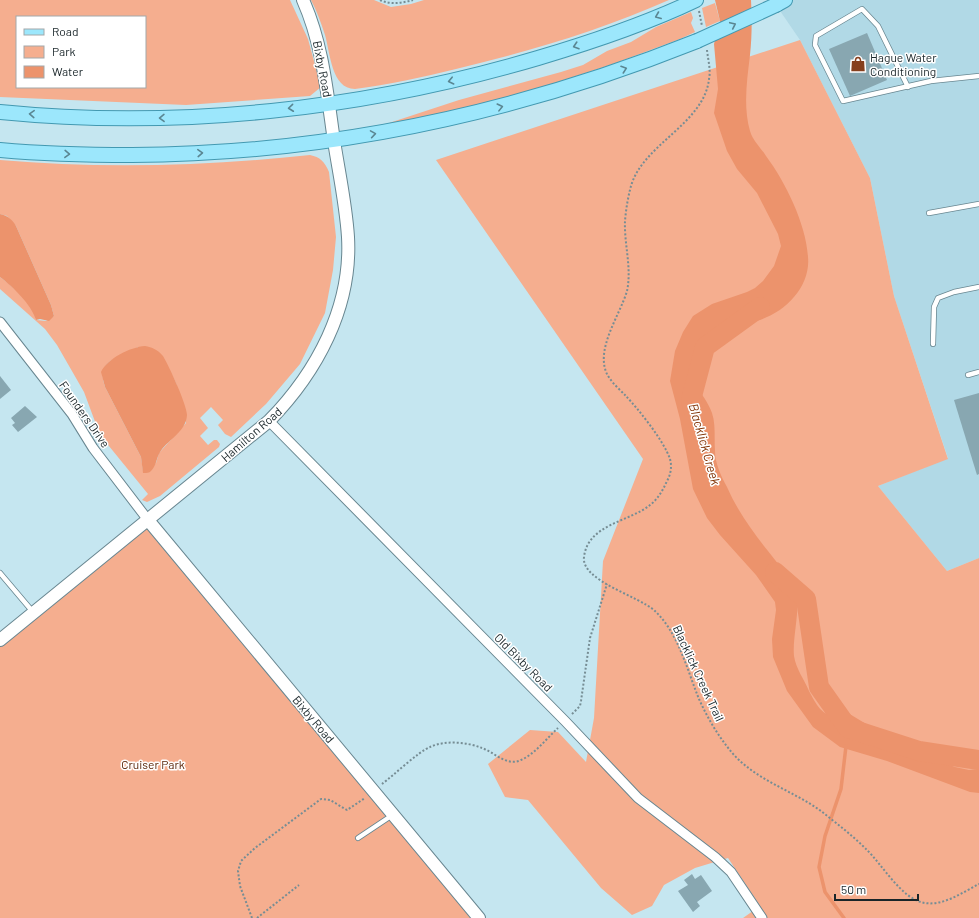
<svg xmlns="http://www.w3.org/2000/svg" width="979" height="918" font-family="Barlow,sans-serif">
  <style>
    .built { fill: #b1d9e6 }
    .green { fill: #f5ae8f; fill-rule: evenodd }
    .water { fill: #ec936c }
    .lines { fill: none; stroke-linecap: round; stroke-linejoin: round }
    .stream { stroke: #ec936c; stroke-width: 3.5 }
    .river { stroke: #ec936c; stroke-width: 20 }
    .building { fill: #88a7b1 }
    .lane-casing { stroke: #688690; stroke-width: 6 }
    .street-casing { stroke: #688690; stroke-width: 11 }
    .secondary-casing { stroke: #688690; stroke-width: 14 }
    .primary-casing { stroke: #4399b1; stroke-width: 16 }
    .path { stroke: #768d94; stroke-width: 2; stroke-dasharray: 2 2; stroke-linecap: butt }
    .lane { stroke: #fff; stroke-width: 4.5 }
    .street { stroke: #fff; stroke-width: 9 }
    .secondary { stroke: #fff; stroke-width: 12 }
    .primary { stroke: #9ce7fc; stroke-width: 14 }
    .primary-bridge-casing { stroke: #4399b1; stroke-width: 16; stroke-linecap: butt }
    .primary-bridge { stroke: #9ce7fc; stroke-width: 14 }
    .oneway { stroke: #5a8692 }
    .labels { text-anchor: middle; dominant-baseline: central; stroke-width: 3; stroke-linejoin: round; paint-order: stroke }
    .poi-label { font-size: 12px; fill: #192529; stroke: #fff; text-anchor: start }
    .street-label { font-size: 12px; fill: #192529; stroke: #fff }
    .park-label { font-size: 12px; fill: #551e01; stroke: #fff }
    .water-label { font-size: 13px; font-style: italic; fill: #813204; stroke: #fff }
  </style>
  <rect width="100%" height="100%" fill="#c5e6f0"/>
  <!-- built -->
  <path class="built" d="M 784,0 L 979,0 L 979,558 L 947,571 L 878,486 L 948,458 L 894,296 L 870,178 L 800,40 L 776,5 Z"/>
  <!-- green -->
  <g class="green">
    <path d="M 0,0 L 290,0 L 308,39 L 321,87 L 310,96 L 186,105 L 0,97 ZM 17,17 L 145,17 L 145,87 L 17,87 Z"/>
    <path d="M 311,0 L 374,0 L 391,7 L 411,4 L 424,0 L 669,0 C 601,30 528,52 456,69 C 423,77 388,85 355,89 C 331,89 330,51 325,35 C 321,23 317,11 311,0 Z"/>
    <path d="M 715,3 L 720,21 L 706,27 L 702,8 Z"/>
    <path d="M 691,12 L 693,18 L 691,23 L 695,32 L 680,39 L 610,65 L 530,91 L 464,108 L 400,122 L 389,123 L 459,100 L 561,72 L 583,65 L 607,51 L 631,42 L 656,27 Z"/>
    <path d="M 800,40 L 870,178 L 894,296 L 948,459 L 878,486 L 947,571 L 979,558 L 979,918 L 743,918 L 760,906 L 728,858 L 695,868 L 664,885 L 652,906 L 632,915 L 601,888 L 528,800 L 505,797 L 488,764 L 530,730 L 558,732 L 586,762 L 594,718 L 603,561 L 643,459 L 436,160 Z"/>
    <path d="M 310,155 C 320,157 325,162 329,172 L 336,237 L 333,270 L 325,313 L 300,364 L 266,404 L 231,437 L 225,434 L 218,425 L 223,420 L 211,407 L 200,418 L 208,428 L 200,436 L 208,445 L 214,440 L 217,440 L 220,444 L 219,447 L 160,496 L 147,502 L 142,500 L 148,494 L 100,435 L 84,392 L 57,345 L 45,329 L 0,289 L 0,277 C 13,287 34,304 36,320 L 46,321 L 54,316 L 51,305 L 16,226 L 7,216 L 0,214 L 0,160 C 103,169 207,166 310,155 ZM 138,347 L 162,356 L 176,383 L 186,423 L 159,453 L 156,463 L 143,471 L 141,457 L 105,387 C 95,358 120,359 138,347 Z"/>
    <path d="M 148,520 L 479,918 L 0,918 L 0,640 Z"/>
  </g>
  <!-- water -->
  <g class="water">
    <path d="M 715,0 L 751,0 C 752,18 752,37 750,55 C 747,80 743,107 750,131 C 753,141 761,148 766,156 C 786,183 806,224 808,257 C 811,287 784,314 756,321 C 749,322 742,322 735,323 C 717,327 698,344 693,363 C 688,383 706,395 712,413 C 716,425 714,438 715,451 C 715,463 721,476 727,487 C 737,510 752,531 768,551 C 778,564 788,575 795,589 C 802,603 792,637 794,656 C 796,669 804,679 809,691 C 816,704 822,717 839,717 L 843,710 L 906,748 L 955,767 L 969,770 L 979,769 L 979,793 L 970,792 L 887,761 L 840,747 L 813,727 L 787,691 L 773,657 L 772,639 L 776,610 L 775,602 L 756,575 L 720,535 L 707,518 L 693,489 L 680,419 L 670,381 L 675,351 L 683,332 L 693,316 L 712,304 L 747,292 L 755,288 L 763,281 L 774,266 L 781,246 L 778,234 L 757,193 L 737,169 L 727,151 L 714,113 L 718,89 L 714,44 L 720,21 Z"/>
    <path d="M 0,214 C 8,216 12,219 16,226 L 51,305 L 54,316 L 49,321 L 40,319 L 36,320 C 31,304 14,288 0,277 Z"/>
    <path d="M 145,346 C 152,347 158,350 163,356 C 169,366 187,405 187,415 C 186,433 166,440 159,454 C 156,460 156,466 151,471 C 149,473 147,473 143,473 L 141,457 L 105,387 L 101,372 C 107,359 130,347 145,346 Z"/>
  </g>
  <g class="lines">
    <!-- stream -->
    <path class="stream" d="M 844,918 L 825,892 L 819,867 L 825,836 L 841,789 L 846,746"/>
    <!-- river -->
    <g class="river">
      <path d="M 693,409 L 691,400 L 705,347 L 760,307"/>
      <path d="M 775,572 L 806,599 L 819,687 L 848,728 L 919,751 L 979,760"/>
    </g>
  </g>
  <!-- building -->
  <g class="building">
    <path d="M 867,33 L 887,80 L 850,96 L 829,49 Z"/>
    <path d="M 0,376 L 11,390 L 0,399 Z"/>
    <path d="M 979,393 L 979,474 L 977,475 L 954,400 Z"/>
    <path d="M 25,406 L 37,417 L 18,432 L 12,425 L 15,423 L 11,418 Z"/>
    <path d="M 692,874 L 695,879 L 701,875 L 712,891 L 697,902 L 700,906 L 693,912 L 678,891 L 688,885 L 684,880 Z"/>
  </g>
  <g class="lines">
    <defs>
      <g id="lane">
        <path d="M 908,87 L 878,26 L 862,9 L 816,36 L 815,45 L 843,101 L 931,81 L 979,76"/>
        <path d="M 929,213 L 979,204"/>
        <path d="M 933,344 L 934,307 L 938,298 L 954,292 L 979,287"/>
        <path d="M 968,375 L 979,372"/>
        <path d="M 0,573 L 33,612"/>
        <path d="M 358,838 L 388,818"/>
      </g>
      <g id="street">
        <path d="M 0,322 L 72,414 L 93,448 L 148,520"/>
        <path d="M 269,421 L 565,721 L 638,798 L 715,857 L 731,872 L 762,918"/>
      </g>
      <g id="secondary">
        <path d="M 148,520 L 479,918"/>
        <path d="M 0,640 L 269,421 C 317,372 352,307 348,237 C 346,205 339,173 334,141 C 327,93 323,45 303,0"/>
      </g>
      <g id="primary">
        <path d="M 776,5 L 785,0"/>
        <path d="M 0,112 C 180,130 365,109 538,58 C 592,42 646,24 696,0"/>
        <path d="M 0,150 C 44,154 88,155 132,155 C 327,154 517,113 697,41"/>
      </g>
    </defs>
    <!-- lane casing -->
    <use href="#lane" class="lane-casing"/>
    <!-- street casing -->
    <use href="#street" class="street-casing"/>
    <!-- secondary casing -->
    <use href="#secondary" class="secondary-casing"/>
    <!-- primary casing -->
    <use href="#primary" class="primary-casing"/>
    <!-- path -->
    <g class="path">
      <path d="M 380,0 C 391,5 402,3 413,0"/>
      <path d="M 699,11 L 702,26"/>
      <path d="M 707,50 C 708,60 711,70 709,79 C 704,124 643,144 631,186 C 628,197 626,209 625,221 C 624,244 632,268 627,291 C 620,315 595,349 607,374 C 611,382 620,390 626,396 C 639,410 664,441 670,459 C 672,466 671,474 667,481 C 663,490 658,499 650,505 C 629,522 588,524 584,557 C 581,581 639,596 655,611 C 679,634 687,670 699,699 C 707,717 717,734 729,749 C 752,779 792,790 821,811 C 836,823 852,835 866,849 C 882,864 902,900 925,903 C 944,906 963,892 979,884"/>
      <path d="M 572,714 L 580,706 L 581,701 L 590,638 L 607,584"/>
      <path d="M 382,784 C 394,775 418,752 430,747 C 445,740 467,742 482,748 C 494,752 507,767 521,760 C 535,754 546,739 558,728"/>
      <path d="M 252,918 L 240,886 L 238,871 L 241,861 L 255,848 L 321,799 L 330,800 L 347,810 L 365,798"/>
      <path d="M 257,918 L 299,885"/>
    </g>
    <!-- lane -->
    <use href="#lane" class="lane"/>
    <!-- street -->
    <use href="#street" class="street"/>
    <!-- secondary -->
    <use href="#secondary" class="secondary"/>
    <!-- primary -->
    <use href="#primary" class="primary"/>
    <defs>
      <path id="primary-bridge" d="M 697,41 L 776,5"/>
    </defs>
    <!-- primary-bridge casing -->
    <use href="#primary-bridge" class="primary-bridge-casing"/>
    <!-- primary-bridge -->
    <use href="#primary-bridge" class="primary-bridge"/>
  </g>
  <!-- one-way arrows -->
  <defs><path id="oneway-chevron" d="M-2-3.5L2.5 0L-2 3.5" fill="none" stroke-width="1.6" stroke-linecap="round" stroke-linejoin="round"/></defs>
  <g class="oneway">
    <use href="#oneway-chevron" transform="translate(658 16) rotate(158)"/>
    <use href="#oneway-chevron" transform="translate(733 25) rotate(-25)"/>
    <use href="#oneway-chevron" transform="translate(576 46) rotate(162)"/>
    <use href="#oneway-chevron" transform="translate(624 69) rotate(-19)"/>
    <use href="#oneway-chevron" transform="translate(451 81) rotate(167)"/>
    <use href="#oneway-chevron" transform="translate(500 107) rotate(-14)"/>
    <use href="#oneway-chevron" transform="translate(291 108) rotate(174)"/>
    <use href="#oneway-chevron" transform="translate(32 114) rotate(-177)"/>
    <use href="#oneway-chevron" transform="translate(162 118) rotate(179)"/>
    <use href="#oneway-chevron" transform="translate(373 134) rotate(-9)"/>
    <use href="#oneway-chevron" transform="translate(200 153) rotate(-3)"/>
    <use href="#oneway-chevron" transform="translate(67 154) rotate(2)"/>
  </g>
  <!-- icons -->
  <defs>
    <symbol id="shop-bare" viewBox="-9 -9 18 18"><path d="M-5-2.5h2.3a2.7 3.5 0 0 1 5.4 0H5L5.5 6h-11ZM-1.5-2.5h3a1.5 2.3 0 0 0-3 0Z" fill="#863f1d" stroke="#fff" stroke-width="2.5" paint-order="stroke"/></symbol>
  </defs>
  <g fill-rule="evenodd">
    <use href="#shop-bare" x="847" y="53" width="22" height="22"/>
  </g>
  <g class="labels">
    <!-- poi labels -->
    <g class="poi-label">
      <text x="870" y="57">Hague Water<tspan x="870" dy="14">Conditioning</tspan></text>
    </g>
    <!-- street labels -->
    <g class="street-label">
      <text transform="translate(323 69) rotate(79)">Bixby Road</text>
      <text transform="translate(85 414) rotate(55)">Founders Drive</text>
      <text transform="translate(251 434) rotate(-41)">Hamilton Road</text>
      <text transform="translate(524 662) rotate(45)">Old Bixby Road</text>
      <text transform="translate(699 673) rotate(65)">Blacklick Creek Trail</text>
      <text transform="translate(314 719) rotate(50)">Bixby Road</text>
    </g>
    <!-- park labels -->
    <g class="park-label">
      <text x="153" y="764">Cruiser Park</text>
    </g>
    <!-- water labels -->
    <g class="water-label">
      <text transform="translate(705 444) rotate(74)">Blacklick Creek</text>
    </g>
  </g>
  <!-- legend -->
  <rect x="16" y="16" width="130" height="72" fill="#ffffff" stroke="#a3a8a9"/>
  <rect x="24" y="29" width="20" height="6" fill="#9ce7fc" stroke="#a3a8a9"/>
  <text x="52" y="36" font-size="12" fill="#192529">Road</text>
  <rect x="24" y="46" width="20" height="12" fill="#f5ae8f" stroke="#a3a8a9"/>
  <text x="52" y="56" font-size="12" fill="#192529">Park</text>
  <rect x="24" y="66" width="20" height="12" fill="#ec936c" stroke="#a3a8a9"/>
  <text x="52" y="76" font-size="12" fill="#192529">Water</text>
  <!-- scale -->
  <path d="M835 894v6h83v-6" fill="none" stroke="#192529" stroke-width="2"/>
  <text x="841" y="894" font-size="12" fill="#192529" stroke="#ffffff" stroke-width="3" paint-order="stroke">50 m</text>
</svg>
